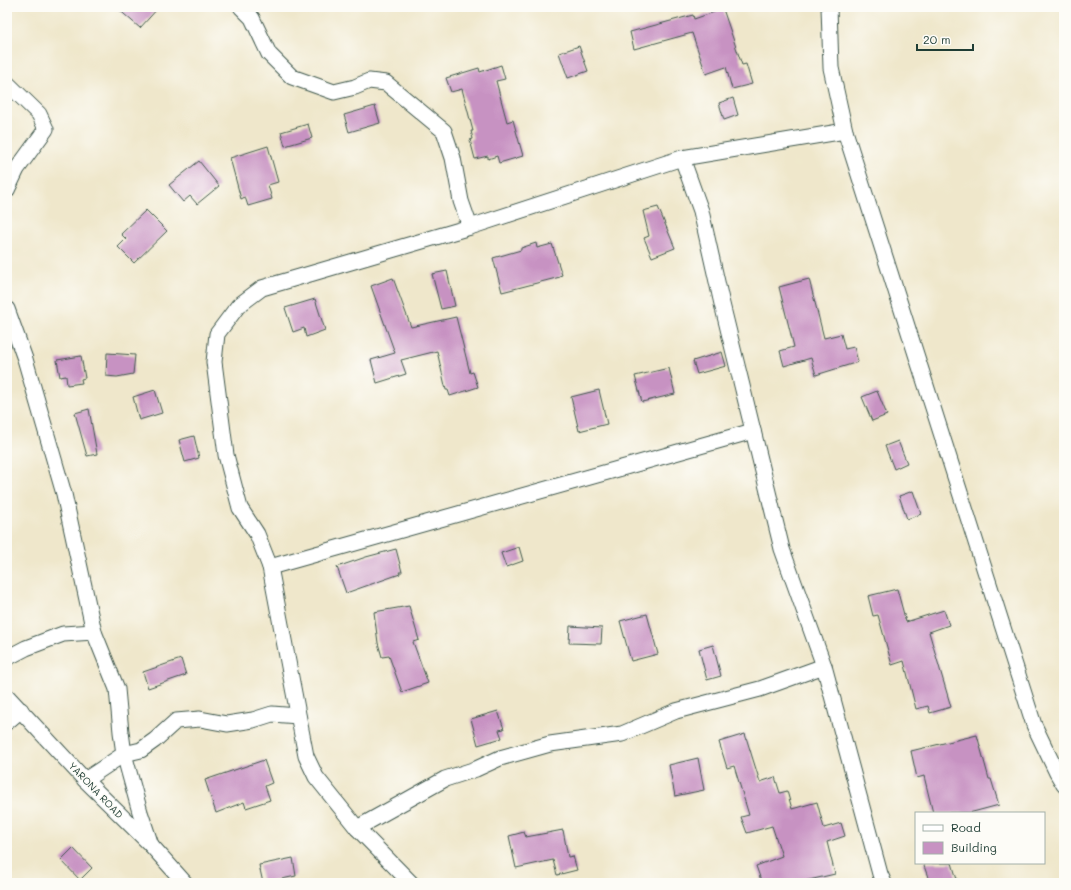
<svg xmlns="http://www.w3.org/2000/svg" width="1071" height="890" font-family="Mali,sans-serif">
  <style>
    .building { fill: #c792c2 }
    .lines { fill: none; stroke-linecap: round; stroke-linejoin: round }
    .street-casing { stroke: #3e564b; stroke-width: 17 }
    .street { stroke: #fff; stroke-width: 15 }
    .labels { text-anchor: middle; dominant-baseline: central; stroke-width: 3; stroke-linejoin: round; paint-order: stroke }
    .street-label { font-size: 10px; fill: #1f3d34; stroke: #fdfcf7 }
  </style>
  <rect width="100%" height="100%" fill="#fdfcf7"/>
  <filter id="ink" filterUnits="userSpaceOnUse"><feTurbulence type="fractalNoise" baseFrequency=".025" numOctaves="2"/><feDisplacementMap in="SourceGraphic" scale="8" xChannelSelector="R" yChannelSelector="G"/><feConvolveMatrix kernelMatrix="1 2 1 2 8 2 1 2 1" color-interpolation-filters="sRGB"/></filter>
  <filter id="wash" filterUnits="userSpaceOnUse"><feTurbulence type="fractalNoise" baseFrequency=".012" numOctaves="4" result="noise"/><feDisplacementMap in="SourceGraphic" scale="16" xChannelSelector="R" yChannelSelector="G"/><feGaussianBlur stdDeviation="0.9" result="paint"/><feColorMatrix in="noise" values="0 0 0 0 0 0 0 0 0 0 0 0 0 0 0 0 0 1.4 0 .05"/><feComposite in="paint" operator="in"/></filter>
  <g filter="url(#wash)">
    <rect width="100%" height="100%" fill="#efe7cb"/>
    <g id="blocks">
      <!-- building -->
      <g class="building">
        <path d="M 116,7 L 159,7 L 140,28 Z"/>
        <path d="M 723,9 L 742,65 L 746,64 L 752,84 L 732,89 L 726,67 L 706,74 L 692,33 L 634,49 L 630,32 L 693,15 L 694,19 Z"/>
        <path d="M 579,46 L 588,71 L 568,78 L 559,53 Z"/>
        <path d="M 501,65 L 505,79 L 496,81 L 507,122 L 513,120 L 523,156 L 499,163 L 497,156 L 488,159 L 488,156 L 475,159 L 470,140 L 473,139 L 471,131 L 473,131 L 462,89 L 451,92 L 446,78 L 479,68 L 480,72 Z"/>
        <path d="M 733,98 L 738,115 L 724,120 L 719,103 Z"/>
        <path d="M 375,106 L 380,123 L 349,132 L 344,115 Z"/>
        <path d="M 308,124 L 312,138 L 285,146 L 281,132 Z"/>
        <path d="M 268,146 L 278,182 L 268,185 L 272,199 L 248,206 L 245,197 L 241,199 L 230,158 Z"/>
        <path d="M 199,161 L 219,186 L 197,204 L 190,196 L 183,202 L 169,185 Z"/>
        <path d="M 658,207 L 675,248 L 652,257 L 644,238 L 649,236 L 643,211 Z"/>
        <path d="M 146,210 L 167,231 L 134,263 L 118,247 L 126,239 L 121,234 Z"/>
        <path d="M 536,243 L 537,248 L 552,244 L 562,275 L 559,276 L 560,277 L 502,292 L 493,258 L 521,250 L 521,248 Z"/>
        <path d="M 447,271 L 455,306 L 441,309 L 432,274 Z"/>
        <path d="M 393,278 L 411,327 L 456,317 L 470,373 L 473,372 L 478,387 L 450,396 L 448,390 L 446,390 L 437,351 L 401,360 L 406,374 L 377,383 L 371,360 L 395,353 L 371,286 Z"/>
        <path d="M 809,279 L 824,338 L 841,334 L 845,349 L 854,347 L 858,362 L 816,375 L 811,358 L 784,366 L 780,351 L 794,347 L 779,287 Z"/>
        <path d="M 315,299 L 325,330 L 306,337 L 304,328 L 293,332 L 285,308 Z"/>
        <path d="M 722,352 L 726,366 L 697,374 L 693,361 Z"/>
        <path d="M 107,353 L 135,355 L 133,374 L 117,377 L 106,376 Z"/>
        <path d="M 81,356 L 85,378 L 81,379 L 82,383 L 67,385 L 66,376 L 60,377 L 57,360 Z"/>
        <path d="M 669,368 L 675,394 L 642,402 L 635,376 Z"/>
        <path d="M 155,390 L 162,413 L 139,420 L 133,397 Z"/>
        <path d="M 599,390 L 607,424 L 579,431 L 571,397 Z"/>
        <path d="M 877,391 L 887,415 L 872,421 L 862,397 Z"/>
        <path d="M 89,409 L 97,454 L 87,456 L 75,413 Z"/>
        <path d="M 194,436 L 199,458 L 185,462 L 179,440 Z"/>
        <path d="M 898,441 L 907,463 L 894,469 L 885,446 Z"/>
        <path d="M 913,491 L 921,514 L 907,519 L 899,496 Z"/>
        <path d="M 519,547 L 523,561 L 506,567 L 501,553 Z"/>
        <path d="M 396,549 L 402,572 L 399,572 L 400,574 L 346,593 L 337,567 L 366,557 Z"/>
        <path d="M 897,589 L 906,622 L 944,610 L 949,625 L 929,632 L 951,707 L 930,713 L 928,706 L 916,709 L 904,661 L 892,665 L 878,615 L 873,616 L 868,596 Z"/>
        <path d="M 409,606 L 419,640 L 413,642 L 428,683 L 402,692 L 389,656 L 382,657 L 378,643 L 374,612 Z"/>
        <path d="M 647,614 L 658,654 L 631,661 L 620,621 Z"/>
        <path d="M 570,626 L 602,628 L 601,644 L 569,643 Z"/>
        <path d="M 713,645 L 721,676 L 707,680 L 699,649 Z"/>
        <path d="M 181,659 L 186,675 L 148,688 L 143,672 Z"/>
        <path d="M 498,711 L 504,729 L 499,730 L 502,738 L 478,745 L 471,719 Z"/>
        <path d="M 745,734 L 760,782 L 775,777 L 780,793 L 787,791 L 792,809 L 817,802 L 824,828 L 841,823 L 845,836 L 827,842 L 835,874 L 796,883 L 762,883 L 756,866 L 782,856 L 772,826 L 747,833 L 741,817 L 749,815 L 734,766 L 727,768 L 719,742 Z"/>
        <path d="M 977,735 L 989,779 L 991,779 L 999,805 L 969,813 L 933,813 L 924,776 L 917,778 L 911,751 Z"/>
        <path d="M 698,758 L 704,790 L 675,796 L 669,765 Z"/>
        <path d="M 264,760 L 272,783 L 265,786 L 270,800 L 246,808 L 244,802 L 216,813 L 205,780 Z"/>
        <path d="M 563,830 L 568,857 L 573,856 L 577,870 L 557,875 L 553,860 L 516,868 L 509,836 L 524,832 L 526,837 Z"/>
        <path d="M 73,848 L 92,868 L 80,880 L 61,860 Z"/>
        <path d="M 293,858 L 296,876 L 263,883 L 259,865 Z"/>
        <path d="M 923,863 L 952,863 L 958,883 L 930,883 Z"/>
      </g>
    </g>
  </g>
  <g filter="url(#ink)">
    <use href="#blocks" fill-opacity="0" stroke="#3e564b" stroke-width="1"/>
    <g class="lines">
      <defs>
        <g id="street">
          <path d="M 241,7 L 252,18 L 269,54 L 292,77 L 334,92 L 355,87 L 369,81 L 386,83 L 444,131 L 453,158 L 461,201 L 470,227"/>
          <path d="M 829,7 L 831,68 L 845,131 L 1034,725 L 1057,773 L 1064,785"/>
          <path d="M 7,83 L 39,114 L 46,129 L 17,169 L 7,190"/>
          <path d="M 682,158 L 701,211 L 722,304 L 782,549 L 824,666 L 880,874 L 884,883"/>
          <path d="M 7,309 L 25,359 L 64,494 L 94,632 L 117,689 L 121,732 L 124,754 L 140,812 L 151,845"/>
          <path d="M 270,567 L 753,431"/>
          <path d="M 7,658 L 26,648 L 63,634 L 94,632"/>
          <path d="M 7,696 L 85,780 L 151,845 L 185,883"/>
          <path d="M 7,722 L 21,710"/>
          <path d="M 85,780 L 124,754 L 141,750 L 155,740 L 176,721 L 200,719 L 227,724 L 253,720 L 272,714 L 298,716"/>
          <path d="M 357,828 L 445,779 L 476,769 L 500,758 L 550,744 L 622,734 L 676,711 L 760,689 L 824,666"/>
          <path d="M 411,883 L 357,828 L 316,777 L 306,756 L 270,567 L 257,534 L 240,508 L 226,455 L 214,362 L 217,334 L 238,306 L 262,288 L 470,227 L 682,158 L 845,131"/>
        </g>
      </defs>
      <!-- street casing -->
      <use href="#street" class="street-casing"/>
      <!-- street -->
      <use href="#street" class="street"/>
    </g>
  </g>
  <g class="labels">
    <!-- street labels -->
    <g class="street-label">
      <text transform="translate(96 790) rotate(46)">YARONA ROAD</text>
    </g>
  </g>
  <!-- margin -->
  <rect width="1071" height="890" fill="none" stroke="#fdfcf7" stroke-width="24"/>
  <!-- legend -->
  <rect x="915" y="812" width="130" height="52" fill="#fdfcf7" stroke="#a4b0a9"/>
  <rect x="923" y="825" width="20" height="6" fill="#ffffff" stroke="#a4b0a9"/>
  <text x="951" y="832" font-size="12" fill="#1f3d34">Road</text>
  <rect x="923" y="842" width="20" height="12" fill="#c792c2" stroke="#a4b0a9"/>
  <text x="951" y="852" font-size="12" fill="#1f3d34">Building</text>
  <!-- scale -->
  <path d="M917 44v6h56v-6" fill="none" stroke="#1f3d34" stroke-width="2"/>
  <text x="923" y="44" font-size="12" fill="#1f3d34" stroke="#fdfcf7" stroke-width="3" paint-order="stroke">20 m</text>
</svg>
